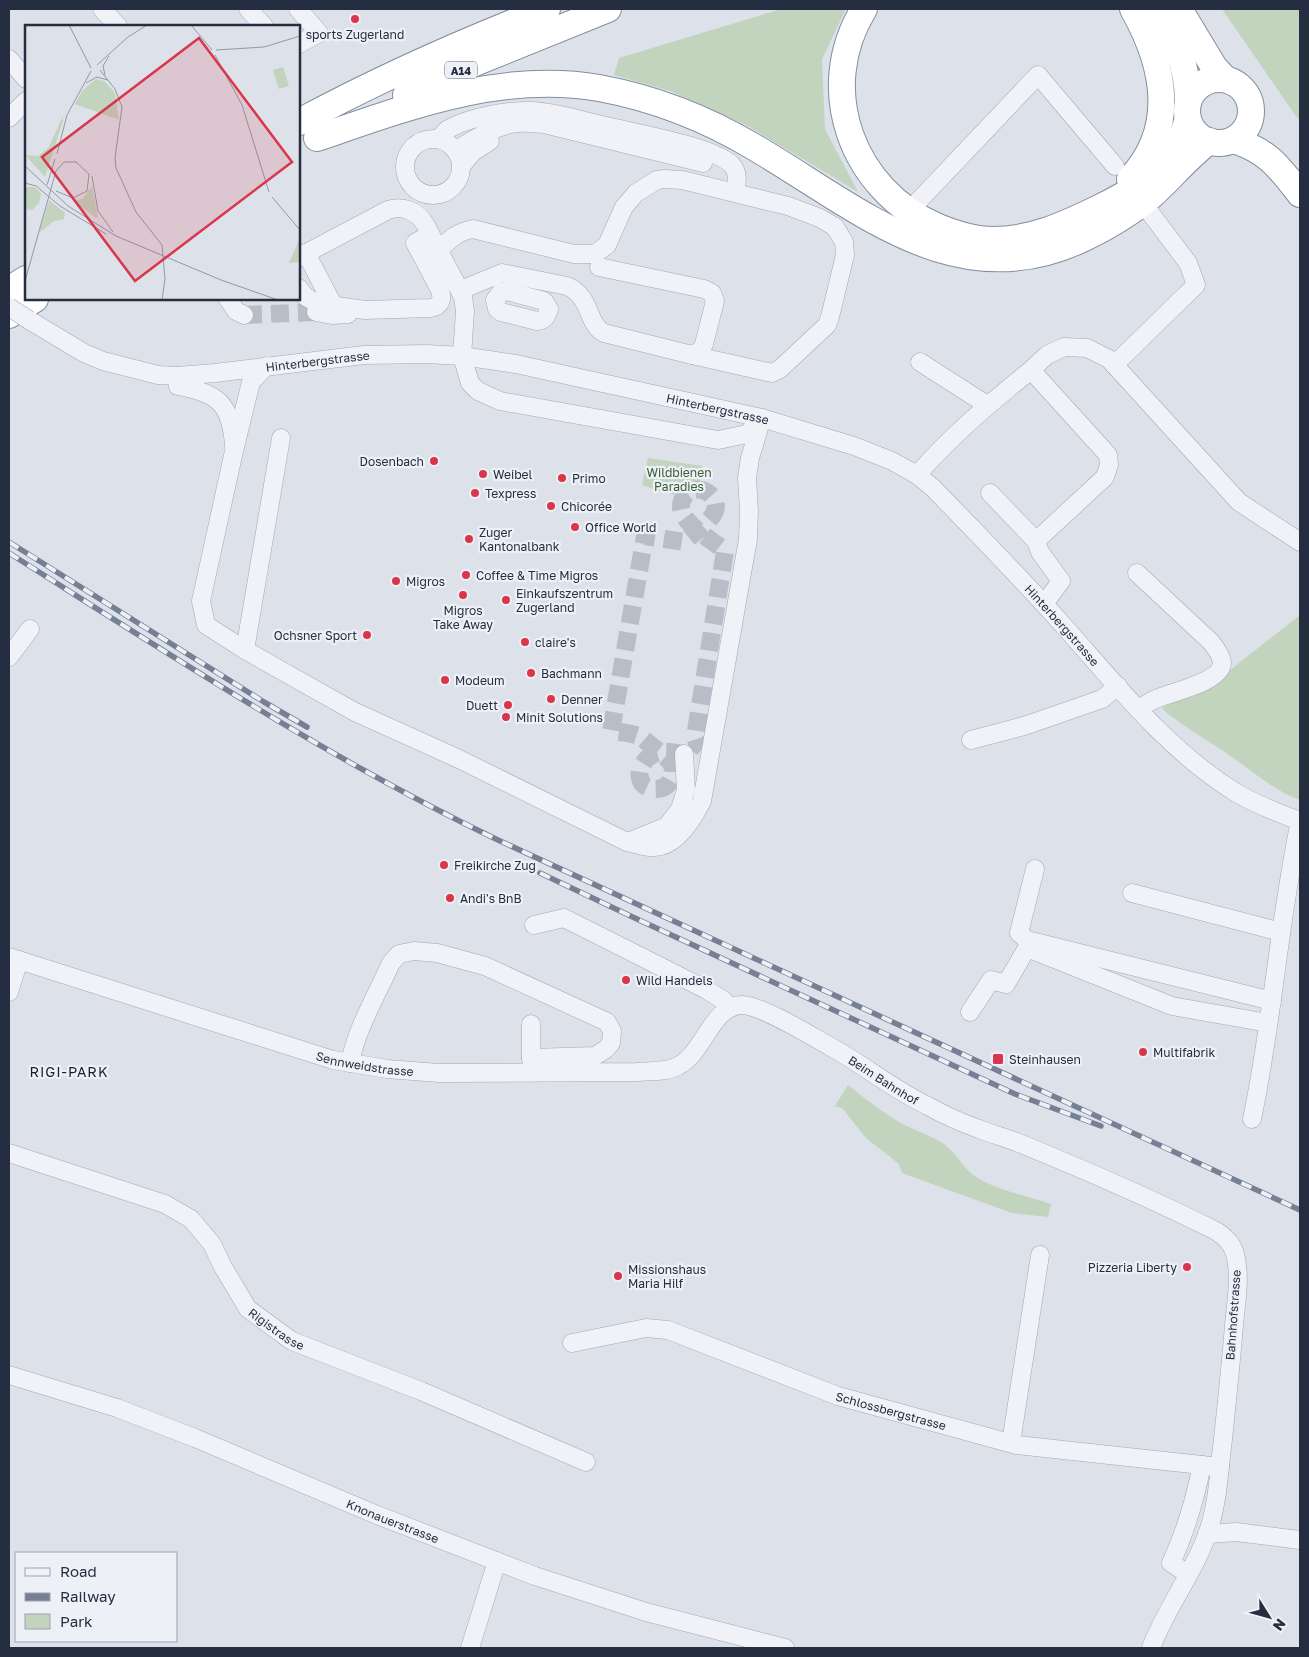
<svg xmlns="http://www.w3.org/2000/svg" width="1309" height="1657" font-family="'Golos Text',sans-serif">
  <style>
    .green { fill: #c2d3be }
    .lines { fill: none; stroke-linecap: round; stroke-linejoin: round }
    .minor-tunnel { stroke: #b8bdc7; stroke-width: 18; stroke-dasharray: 18 9; stroke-linecap: butt }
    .minor-casing { stroke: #a2a8b3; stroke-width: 19 }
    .highway-casing { stroke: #838ea1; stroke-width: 28 }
    .minor { stroke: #f0f2f7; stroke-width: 18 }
    .highway { stroke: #fff; stroke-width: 26 }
    .rail-casing { stroke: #758094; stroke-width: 5.5 }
    .rail { stroke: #edf0f6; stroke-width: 4; stroke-dasharray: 11; stroke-linecap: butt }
    .minor-bridge-casing { stroke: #a2a8b3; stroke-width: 19; stroke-linecap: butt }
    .minor-bridge { stroke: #f0f2f7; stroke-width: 18 }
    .poi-dot { fill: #da354a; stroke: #edf0f6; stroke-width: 2 }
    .labels { text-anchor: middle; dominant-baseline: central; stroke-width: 4.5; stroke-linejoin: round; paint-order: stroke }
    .shield { fill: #edf0f6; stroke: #616877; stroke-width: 1 }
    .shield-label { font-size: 11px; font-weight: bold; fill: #252e41 }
    .poi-label { font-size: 12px; fill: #252e41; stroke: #edf0f6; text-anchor: start }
    .street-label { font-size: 12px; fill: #252e41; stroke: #edf0f6 }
    .park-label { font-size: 12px; fill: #385e31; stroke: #edf0f6 }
    .neighbourhood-label { font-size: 14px; letter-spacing: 1px; fill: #182031; stroke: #edf0f6 }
    .inset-road { fill: none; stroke: #9399a6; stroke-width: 1 }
    .view { fill: #da354a; fill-opacity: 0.15; stroke: #da354a; stroke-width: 2.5 }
    .inset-edge { fill: none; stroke: #252e41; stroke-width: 2.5 }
  </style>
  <rect width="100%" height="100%" fill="#dde1e9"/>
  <!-- green -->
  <g class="green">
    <path d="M 781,9 L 846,9 L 822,59 L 825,129 L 858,192 L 746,125 L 670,91 L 614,75 L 619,58 Z"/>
    <path d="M 1222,9 L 1300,9 L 1300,122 Z"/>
    <path d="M 648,458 L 702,466 L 699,486 L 684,498 L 642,485 Z"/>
    <path d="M 1300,615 L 1300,800 C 1280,794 1253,772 1235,759 C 1211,742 1185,728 1162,709 L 1174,698 L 1215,682 Z"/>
    <path d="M 848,1085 C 865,1099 882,1112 901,1123 C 913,1130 927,1134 939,1141 C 954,1149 960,1164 972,1174 C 993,1190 1026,1195 1051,1204 L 1048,1217 L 1012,1213 L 902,1173 L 899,1164 L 866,1138 L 843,1109 L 835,1106 Z"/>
  </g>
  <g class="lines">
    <!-- minor-tunnel -->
    <g class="minor-tunnel">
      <path d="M 244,315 L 316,312"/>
      <path d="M 684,754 C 677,753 667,751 661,752 C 638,755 630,788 655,789 C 662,789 668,786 671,780 C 680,765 663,755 653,747 C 649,744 645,740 641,737 C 633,733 620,732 611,731 L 645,536 L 684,542 C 693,534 706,525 713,515 C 726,495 691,477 682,501 C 680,506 681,511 684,516 C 693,530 712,540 725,551 L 695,737 L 697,743 L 703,748"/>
    </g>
    <defs>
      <g id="minor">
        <path d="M 102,9 L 118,26"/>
        <path d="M 248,9 L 264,26"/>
        <path d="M 298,9 L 319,33 L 299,44"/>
        <path d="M 9,59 L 26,79"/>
        <path d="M 9,118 L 26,101"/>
        <circle cx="433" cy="167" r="28"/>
        <path d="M 440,139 C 442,135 445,130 450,128 C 471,117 508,110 532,111 C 557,112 582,121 606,126 C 635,133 711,146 731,164 C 739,172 737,182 735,192"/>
        <path d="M 456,150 C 474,139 495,126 516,123 C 525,122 535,123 544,124 L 703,163"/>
        <path d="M 462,165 L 473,152 L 490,141"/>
        <path d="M 909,211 L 1038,75 L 1115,166"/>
        <path d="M 439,250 C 450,239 457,232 473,229 L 574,254 L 595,254 L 607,245 L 624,207 L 636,193 L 657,180 L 665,179 L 682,180 L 788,206 L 820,218 L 835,227 L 844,242 L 845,255 L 830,317 L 827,325 L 780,369 L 772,373 L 692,355 L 604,333 C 586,323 592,297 567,286 L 502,273 L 461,290"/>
        <path d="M 306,253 L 331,301 L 336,306 L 365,310 L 431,308 C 441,306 443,299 440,290 L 415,243 L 430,234"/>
        <path d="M 299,257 L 388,210 C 403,205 417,211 425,224 L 463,297 L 465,311 L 462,356 L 470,383 L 478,391 L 500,401 L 718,440 L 747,434 L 760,420"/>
        <path d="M 599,267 L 704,289 L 712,293 L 715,301 L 704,344 L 701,350 L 692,355"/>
        <path d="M 299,288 C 307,303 319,302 334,305"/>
        <path d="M 506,291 L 544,301 L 549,309 C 547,316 545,320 537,321 L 501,312 L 497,309 L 495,300 L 501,292 Z"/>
        <path d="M 228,299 L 236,311 L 244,315"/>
        <path d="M 316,312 L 332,315 L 348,314"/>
        <path id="s1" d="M 29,320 L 84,353 L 103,361 L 158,375 L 177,376 L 215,373 L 364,355 L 427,354 L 462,356 L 516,364 L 762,418 L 854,446 L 892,461 L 917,475 L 932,487 C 976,532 1020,577 1062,624 C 1115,683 1166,749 1235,792 C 1255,804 1278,813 1300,821"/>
        <path d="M 920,362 L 987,405"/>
        <path d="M 1114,365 L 1196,285 L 1188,263 L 1148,210"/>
        <path d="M 266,366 L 251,382 L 234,451 L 201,601 L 206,625 L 245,650 L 355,712 L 459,759 L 627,842 C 635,843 646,848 655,847 C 677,846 693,819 702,801 L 748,539 L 749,511 L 747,478 L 750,458 L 762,418"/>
        <path d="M 1031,370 L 1047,355 L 1064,347 L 1087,348 L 1109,359 L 1239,502 L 1300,542"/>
        <path d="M 177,376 L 178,386 C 218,393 231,404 234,445"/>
        <path d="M 917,475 C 951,436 990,403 1031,370 L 1108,455 L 1109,465 L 1105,477 L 1036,541"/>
        <path d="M 990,493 L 1036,541 L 1040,552 L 1061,581 L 1044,604"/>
        <path d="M 1137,573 L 1211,642 C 1215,647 1221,655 1222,662 C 1223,682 1171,692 1156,699 C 1150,701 1145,705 1139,709"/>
        <path d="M 245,650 L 281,438"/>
        <path d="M 9,657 L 30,629"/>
        <path d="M 971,740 L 1024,726 L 1102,699 L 1118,686"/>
        <path d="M 628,842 L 667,826 L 680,809 L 686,790 L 684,754"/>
        <path d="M 1035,869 L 1019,933 L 1027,940 L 1272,1001"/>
        <path d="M 1132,893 L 1281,932"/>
        <path d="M 534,925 L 564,918 L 707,990 L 723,1000 L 730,1008"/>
        <path id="s2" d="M 9,957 L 333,1060 L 387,1069 L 439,1073 L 637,1072 C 650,1071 667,1072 678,1066 C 704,1053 712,1005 742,1005 C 763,1006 811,1036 831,1047 C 864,1065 894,1090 928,1106 C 944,1115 962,1123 979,1129 C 992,1134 1006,1138 1019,1143 C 1085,1170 1152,1199 1216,1231 C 1225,1237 1232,1243 1235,1254 C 1241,1276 1236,1303 1234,1325 C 1231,1363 1227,1401 1223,1439 C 1219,1470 1218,1503 1208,1532 C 1194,1573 1166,1608 1151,1648"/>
        <path d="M 9,992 L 19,960"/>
        <path d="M 970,1012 L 991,980 L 1006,984 L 1027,948 L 1172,1006 L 1268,1023"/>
        <path d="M 531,1024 L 531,1058"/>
        <path d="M 350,1063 C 355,1032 378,992 391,963 L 399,954 L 414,951 L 437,953 L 485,966 L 607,1022 L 612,1031 L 611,1043 L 606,1049 L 595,1056 L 531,1058 L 533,1072"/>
        <path d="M 1252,1119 C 1273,1020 1279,919 1300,821"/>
        <path id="s3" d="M 9,1153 L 165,1204 L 191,1219 L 212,1244 L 223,1267 L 248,1309 L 292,1341 L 421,1391 L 586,1462"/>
        <path id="s4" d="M 572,1343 L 646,1328 L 668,1330 L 838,1396 L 1017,1445 L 1220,1467"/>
        <path id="s5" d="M 9,1375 L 117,1408 L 195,1438 L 377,1515 L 535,1576 L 646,1612 L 785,1648"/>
        <path d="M 1011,1443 L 1040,1255"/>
        <path d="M 1207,1534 L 1236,1532 L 1300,1540"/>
        <path d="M 1188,1574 L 1171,1563 C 1186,1531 1195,1499 1202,1465"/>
        <path d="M 470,1648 L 497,1561"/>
      </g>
      <g id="highway">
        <path d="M 864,9 C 814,90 853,191 938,227 C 955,234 974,240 993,240 C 1031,240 1064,225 1097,209 C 1128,194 1162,175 1179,143 C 1183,136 1185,127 1188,119"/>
        <path d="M 1156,9 C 1176,37 1188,67 1188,102"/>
        <path d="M 1179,9 L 1214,67 L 1225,79"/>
        <circle cx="1219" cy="111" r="32"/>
        <path d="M 406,95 L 477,62 L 608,9"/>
        <path d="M 299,122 C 379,79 462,42 547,9"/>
        <path d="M 317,138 C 408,107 501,71 599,88 C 653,98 707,119 754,147 C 857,207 956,299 1082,239 C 1105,228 1132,212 1152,195 C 1172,177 1188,157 1209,141"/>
        <path d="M 1234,140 C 1269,152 1278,166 1300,194"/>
        <path d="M 1130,179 C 1178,128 1164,64 1133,9"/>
        <path d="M 9,290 L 26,279"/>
        <path d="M 9,315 L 35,299"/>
      </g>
    </defs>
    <!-- minor casing -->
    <use href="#minor" class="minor-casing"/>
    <!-- highway casing -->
    <use href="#highway" class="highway-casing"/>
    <!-- minor -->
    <use href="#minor" class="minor"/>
    <!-- highway -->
    <use href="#highway" class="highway"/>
    <defs>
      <g id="rail">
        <path d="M 9,542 L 264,702 L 307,727"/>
        <path d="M 9,553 C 169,654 327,758 498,840 L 1300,1210"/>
        <path d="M 540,873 L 639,920 L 1015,1094 L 1101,1126"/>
      </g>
    </defs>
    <!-- rail casing -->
    <use href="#rail" class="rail-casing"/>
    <!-- rail -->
    <use href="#rail" class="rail"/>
    <defs>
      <path id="minor-bridge" d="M 9,307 L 29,320"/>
    </defs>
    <!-- minor-bridge casing -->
    <use href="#minor-bridge" class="minor-bridge-casing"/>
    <!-- minor-bridge -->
    <use href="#minor-bridge" class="minor-bridge"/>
  </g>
  <!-- markers -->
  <g class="poi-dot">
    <circle cx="355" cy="19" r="5"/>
    <circle cx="434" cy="461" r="5"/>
    <circle cx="483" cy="474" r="5"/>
    <circle cx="562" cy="478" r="5"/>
    <circle cx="475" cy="493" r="5"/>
    <circle cx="551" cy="506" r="5"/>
    <circle cx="575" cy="527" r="5"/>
    <circle cx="469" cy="539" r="5"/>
    <circle cx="466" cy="575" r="5"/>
    <circle cx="396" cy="581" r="5"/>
    <circle cx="463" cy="595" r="5"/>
    <circle cx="506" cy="600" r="5"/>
    <circle cx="367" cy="635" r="5"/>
    <circle cx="525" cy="642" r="5"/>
    <circle cx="531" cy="673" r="5"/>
    <circle cx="445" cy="680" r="5"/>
    <circle cx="551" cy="699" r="5"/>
    <circle cx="508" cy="705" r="5"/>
    <circle cx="506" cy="717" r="5"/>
    <circle cx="444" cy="865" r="5"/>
    <circle cx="450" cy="898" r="5"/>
    <circle cx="626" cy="980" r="5"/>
    <circle cx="1143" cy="1052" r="5"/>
    <rect x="992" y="1053" width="12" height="12" rx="2.5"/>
    <circle cx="1187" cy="1267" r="5"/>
    <circle cx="618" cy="1276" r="5"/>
  </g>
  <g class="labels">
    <!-- shield labels -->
    <rect class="shield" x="445" y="61.5" width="32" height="17" rx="4"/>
    <g class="shield-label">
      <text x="461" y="70">A14</text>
    </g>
    <!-- poi labels -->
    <g class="poi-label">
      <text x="355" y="34" text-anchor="middle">sports Zugerland</text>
      <text x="424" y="461" text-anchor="end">Dosenbach</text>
      <text x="493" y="474">Weibel</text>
      <text x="572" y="478">Primo</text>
      <text x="485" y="493">Texpress</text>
      <text x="561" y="506">Chicorée</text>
      <text x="585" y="527">Office World</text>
      <text x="479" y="532">Zuger<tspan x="479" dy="14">Kantonalbank</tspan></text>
      <text x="476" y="575">Coffee &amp; Time Migros</text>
      <text x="406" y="581">Migros</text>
      <text x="516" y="593">Einkaufszentrum<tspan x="516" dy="14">Zugerland</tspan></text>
      <text x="463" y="610" text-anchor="middle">Migros<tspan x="463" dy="14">Take Away</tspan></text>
      <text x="357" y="635" text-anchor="end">Ochsner Sport</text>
      <text x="535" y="642">claire's</text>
      <text x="541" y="673">Bachmann</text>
      <text x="455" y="680">Modeum</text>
      <text x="561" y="699">Denner</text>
      <text x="498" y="705" text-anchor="end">Duett</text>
      <text x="516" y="717">Minit Solutions</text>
      <text x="454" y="865">Freikirche Zug</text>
      <text x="460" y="898">Andi's BnB</text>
      <text x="636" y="980">Wild Handels</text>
      <text x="1153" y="1052">Multifabrik</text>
      <text x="1009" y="1059">Steinhausen</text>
      <text x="1177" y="1267" text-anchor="end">Pizzeria Liberty</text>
      <text x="628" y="1269">Missionshaus<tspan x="628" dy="14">Maria Hilf</tspan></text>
    </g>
    <!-- street labels -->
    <g class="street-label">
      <text stroke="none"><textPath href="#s1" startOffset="302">Hinterbergstrasse</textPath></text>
      <text stroke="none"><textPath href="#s1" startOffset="708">Hinterbergstrasse</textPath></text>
      <text stroke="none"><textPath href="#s1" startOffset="1128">Hinterbergstrasse</textPath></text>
      <text stroke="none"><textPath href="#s2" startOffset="372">Sennweidstrasse</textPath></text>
      <text stroke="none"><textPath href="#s2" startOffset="939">Beim Bahnhof</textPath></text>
      <text transform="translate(1233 1315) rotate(-86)">Bahnhofstrasse</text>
      <text stroke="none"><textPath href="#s3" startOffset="336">Rigistrasse</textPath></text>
      <text stroke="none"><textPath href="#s4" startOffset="335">Schlossbergstrasse</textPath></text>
      <text stroke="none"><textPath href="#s5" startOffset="411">Knonauerstrasse</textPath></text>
    </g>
    <!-- park labels -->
    <g class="park-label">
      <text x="679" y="472">Wildbienen<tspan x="679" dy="14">Paradies</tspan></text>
    </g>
    <!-- neighbourhood labels -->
    <g class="neighbourhood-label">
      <text x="69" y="1071">RIGI-PARK</text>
    </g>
  </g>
  <!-- overview -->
  <g transform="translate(25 25)">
    <rect width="275" height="275" fill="#dde1e9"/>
    <path d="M 258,42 L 264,61 L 254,64 L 248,45 ZM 71,54 L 79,56 L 90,68 L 94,95 L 50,79 L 57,66 ZM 38,91 L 38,96 L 20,152 L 0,130 L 13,131 L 24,122 ZM 67,161 L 73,192 L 71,193 L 48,176 L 57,174 ZM 0,162 L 9,162 L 16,168 L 14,178 L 7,185 L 0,184 ZM 24,175 L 40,188 L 39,194 L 29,196 L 14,208 ZM 275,213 L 275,237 L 264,238 Z" fill="#c2d3be"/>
    <path class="inset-road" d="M 44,0 L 66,43M 166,0 L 187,25M 191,25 L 239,22 L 275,11M 190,30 L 217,80 L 244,167M 72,40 L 103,12 L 122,0M 75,45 L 90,64 L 97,82 L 90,133 L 91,143 L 111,187 L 137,220 L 140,254 L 137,275M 80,50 L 78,41 L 84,31M 61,58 L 72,52 L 83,55M 32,129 L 42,90 L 66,46M 0,141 L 43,181 L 91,211 L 196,255 L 253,275M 67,151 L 73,186 L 88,207M 0,158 L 11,161 L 35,181 L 81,209M 22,160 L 30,134M 31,166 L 48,173 L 62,166 L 64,149 L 51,137M 247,172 L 275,205M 0,256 L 31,146 L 39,137 L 52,137"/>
    <path class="view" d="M 174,13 L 267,137 L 110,256 L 17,132 Z"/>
    <rect width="275" height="275" class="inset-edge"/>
  </g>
  <!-- border -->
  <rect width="1309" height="1657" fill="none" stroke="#252e41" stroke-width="20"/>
  <!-- legend -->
  <rect x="15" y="1552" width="162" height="90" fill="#edf0f6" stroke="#9da2ae"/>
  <rect x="25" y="1568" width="25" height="8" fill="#f0f2f7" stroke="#9da2ae"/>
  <text x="60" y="1577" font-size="15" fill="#252e41">Road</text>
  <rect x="25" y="1593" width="25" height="8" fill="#758094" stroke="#9da2ae"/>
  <text x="60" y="1602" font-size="15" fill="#252e41">Railway</text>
  <rect x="25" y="1614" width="25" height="15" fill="#c2d3be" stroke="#9da2ae"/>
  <text x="60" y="1627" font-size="15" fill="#252e41">Park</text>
  <!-- north arrow -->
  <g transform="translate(1269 1617) rotate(127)" stroke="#edf0f6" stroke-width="4" paint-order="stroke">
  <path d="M0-4L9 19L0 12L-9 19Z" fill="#252e41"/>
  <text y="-8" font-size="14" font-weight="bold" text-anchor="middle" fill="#252e41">N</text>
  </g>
</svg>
